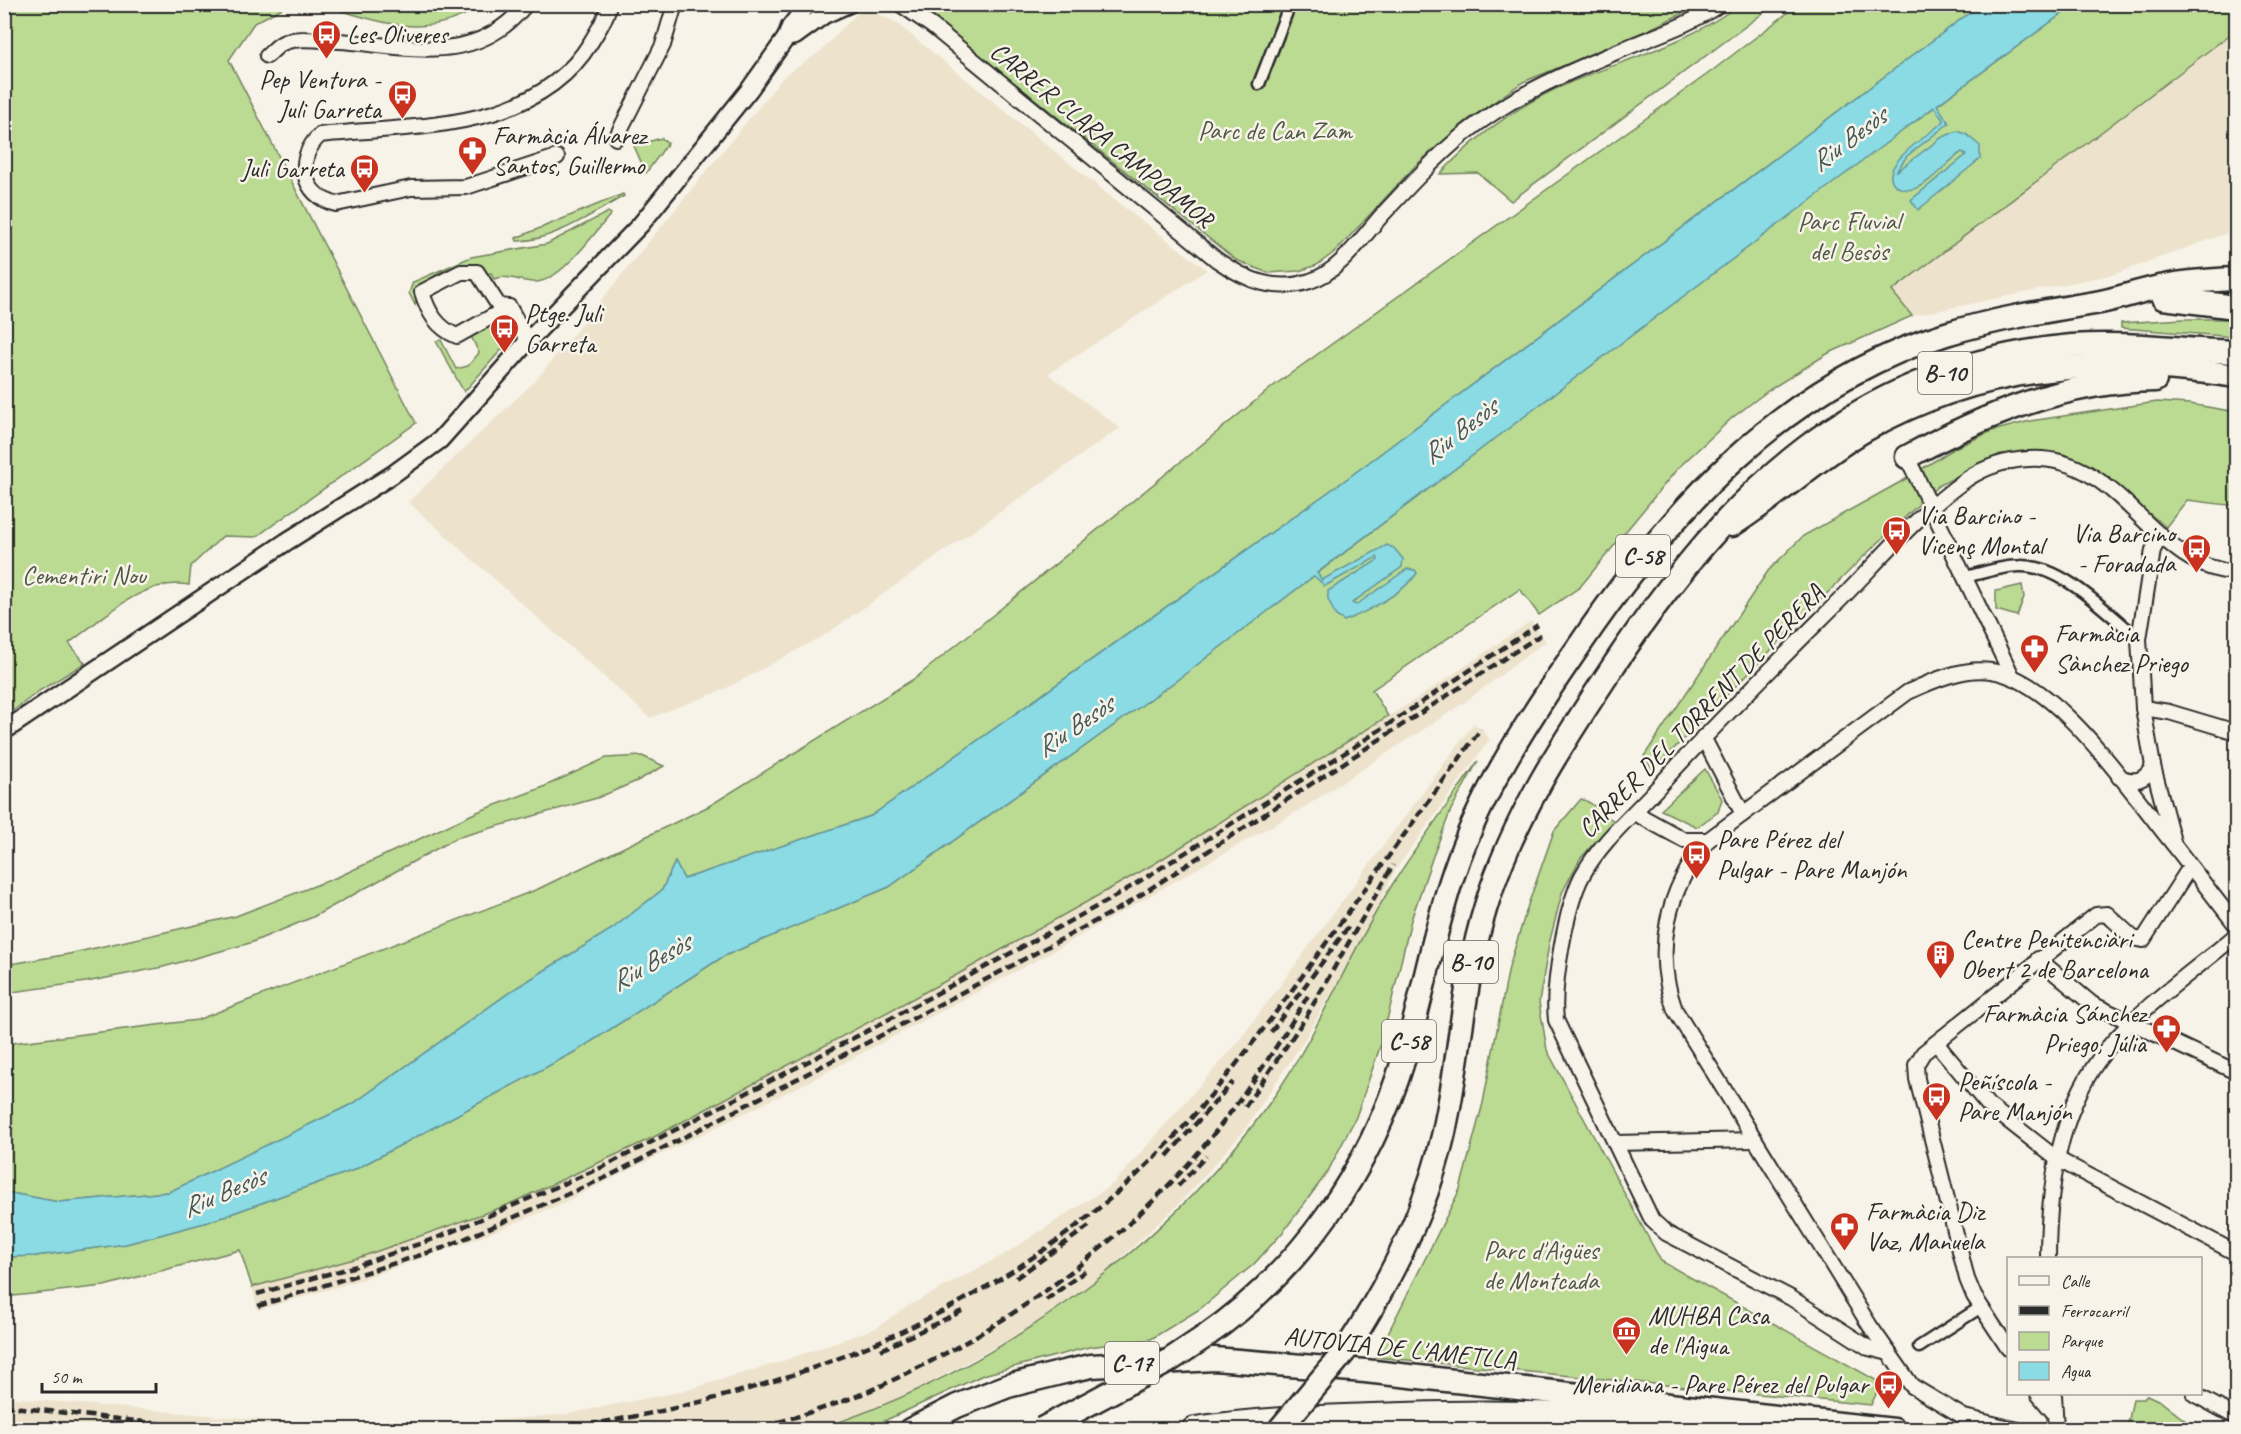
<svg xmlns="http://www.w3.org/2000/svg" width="2241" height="1434" font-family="Caveat,sans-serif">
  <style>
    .built { fill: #ede3cd }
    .green { fill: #bbda92; stroke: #73825e; stroke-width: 1.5 }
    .water { fill: #8adbe4; stroke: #64959a; stroke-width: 1.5 }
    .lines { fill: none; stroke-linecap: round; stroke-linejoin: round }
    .pedestrian-casing { stroke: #2b2b2b; stroke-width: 15 }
    .minor-casing { stroke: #2b2b2b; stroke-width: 18 }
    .tertiary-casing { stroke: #2b2b2b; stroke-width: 21 }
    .trunk-casing { stroke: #2b2b2b; stroke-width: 27 }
    .motorway-casing { stroke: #2b2b2b; stroke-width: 30 }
    .pedestrian { stroke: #f7f3e8; stroke-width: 10 }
    .minor { stroke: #f7f3e8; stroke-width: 14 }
    .tertiary { stroke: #f7f3e8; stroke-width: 16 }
    .trunk { stroke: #f7f3e8; stroke-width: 22 }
    .motorway { stroke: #f7f3e8; stroke-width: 26 }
    .rail { stroke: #2b2b2b; stroke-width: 4.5; stroke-dasharray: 9 4.5; stroke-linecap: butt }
    .trunk-bridge-casing { stroke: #2b2b2b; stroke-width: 27; stroke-linecap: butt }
    .trunk-bridge { stroke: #f7f3e8; stroke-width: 22 }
    .labels { text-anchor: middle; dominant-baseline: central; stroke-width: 5; stroke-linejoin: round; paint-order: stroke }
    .shield { fill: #f7f3e8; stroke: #686764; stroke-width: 1.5 }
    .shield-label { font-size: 24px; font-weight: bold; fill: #2b2b2b }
    .poi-label { font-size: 26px; fill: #2b2b2b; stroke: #f7f3e8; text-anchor: start }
    .park-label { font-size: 26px; fill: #4f5745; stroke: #f7f3e8 }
    .street-label { font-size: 26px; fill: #2b2b2b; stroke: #f7f3e8 }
    .water-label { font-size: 27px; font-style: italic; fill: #435759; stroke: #f7f3e8 }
  </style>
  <rect width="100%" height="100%" fill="#f7f3e8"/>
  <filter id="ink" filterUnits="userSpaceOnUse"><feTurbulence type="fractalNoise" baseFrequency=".0167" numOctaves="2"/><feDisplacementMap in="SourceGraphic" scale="12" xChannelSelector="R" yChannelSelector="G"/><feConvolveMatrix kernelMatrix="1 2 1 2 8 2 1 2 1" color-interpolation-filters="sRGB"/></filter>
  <g filter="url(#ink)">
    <!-- built -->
    <g class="built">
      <path d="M 869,10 L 894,21 L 1121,205 L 1207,270 L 1048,374 L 1120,428 L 825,635 L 725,689 L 650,718 L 408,502 L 536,380 L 784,76 L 820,52 L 855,15 Z"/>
      <path d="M 2236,30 L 2236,230 L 2115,274 L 1912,316 L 1891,291 Z"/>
      <path d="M 1531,621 L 1546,641 L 1461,705 L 1303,808 L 1043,957 L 808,1082 L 554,1207 L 476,1239 L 354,1282 L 258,1310 L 252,1287 L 358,1258 L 505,1206 L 652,1138 L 953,977 L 1154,864 L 1427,692 Z"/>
      <path d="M 1474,723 L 1490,739 L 1396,869 L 1356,950 L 1305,1039 L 1243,1132 L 1181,1202 L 1104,1274 L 1043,1321 L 911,1393 L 853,1418 L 818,1430 L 5,1430 L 4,1397 L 330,1426 L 455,1424 L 567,1414 L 683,1391 L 777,1363 L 876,1328 L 906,1307 L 1005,1254 L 1113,1184 L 1238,1042 Z"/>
    </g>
    <!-- green -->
    <g class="green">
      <path d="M 5,4 L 288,5 L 254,23 L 229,60 L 416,423 L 256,537 L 223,536 L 191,566 L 189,585 C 144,577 104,618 69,643 L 85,663 L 39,691 L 5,717 Z"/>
      <path d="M 1739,4 L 1774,5 L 1511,201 L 1478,173 L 1440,174 C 1477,135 1519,104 1569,83 C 1625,59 1691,43 1739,4 Z"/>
      <path d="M 321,5 L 482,4 L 482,5 C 425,43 380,21 321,5 Z"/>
      <path d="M 917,5 L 1700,5 L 1627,40 L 1523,82 L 1465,122 L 1415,166 L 1336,251 L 1317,265 L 1299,271 L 1268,273 L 1236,260 Z"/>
      <path d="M 1798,5 L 1980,5 L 1344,481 L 871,816 L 684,879 L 675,862 L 662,890 L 612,929 L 513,990 L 354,1103 L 169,1192 L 59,1202 L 5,1192 L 4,1044 L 197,1020 L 538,889 L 709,806 L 917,677 L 1276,384 L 1709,73 Z"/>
      <path d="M 2074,5 L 2236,5 L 2236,30 L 1892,291 L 1912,316 L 1827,354 L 1769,390 L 1732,418 L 1678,468 L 1580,587 L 1539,615 L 1520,589 L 1372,690 L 1388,716 L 1154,864 L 953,977 L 652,1138 L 505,1206 L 358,1258 L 252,1287 L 240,1250 L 104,1286 L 5,1297 L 4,1257 L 35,1256 L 126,1244 L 208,1222 L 354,1170 L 578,1050 L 724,956 L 889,887 L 1177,680 L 1820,191 Z"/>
      <path d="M 661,138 L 668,143 L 646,173 L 634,146 Z"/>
      <path d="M 623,194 L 624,196 C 595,212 551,242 517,241 L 516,238 Z"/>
      <path d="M 608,212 L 611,214 C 595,232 561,282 535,282 C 521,282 508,274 494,279 L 491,273 C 479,277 470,270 459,268 C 439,265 418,288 415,305 L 409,293 L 413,282 L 471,257 L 547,244 Z"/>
      <path d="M 2183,319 L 2236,319 L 2236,337 L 2121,328 L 2121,323 Z"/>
      <path d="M 501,320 L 504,321 L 510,340 L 464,392 L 436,341 L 441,340 L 456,369 L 468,366 L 479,353 L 470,334 Z"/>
      <path d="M 2157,402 L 2190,404 L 2236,412 L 2236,506 L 2187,500 L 2166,527 L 2103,476 L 2072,460 L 2045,453 L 2000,454 L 1938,486 L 1859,561 L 1652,771 L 1644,756 L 1768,571 L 1803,536 L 1904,480 L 1955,448 L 1992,431 L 2030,421 Z"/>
      <path d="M 2022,585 L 2024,597 L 2017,616 L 1996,610 L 1996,591 Z"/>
      <path d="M 642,756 L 664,766 L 637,781 L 597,798 L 456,838 L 313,917 L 250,943 L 163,967 L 86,982 L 5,993 L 5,965 L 69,954 L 236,916 L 340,876 L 477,812 L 541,788 L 606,758 Z"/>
      <path d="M 1478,761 L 1451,810 L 1433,856 L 1411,920 L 1382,1041 L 1356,1117 L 1327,1173 L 1283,1232 L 1254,1264 L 1200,1309 L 1151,1339 L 1089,1347 L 983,1375 L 867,1429 L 818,1429 C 992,1373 1164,1251 1271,1101 C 1319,1033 1348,955 1392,885 C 1419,842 1450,802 1478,761 Z"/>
      <path d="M 1705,769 L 1722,799 L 1718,812 L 1697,827 L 1661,810 Z"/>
      <path d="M 1581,799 C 1594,802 1602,814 1614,821 L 1580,859 L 1562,893 L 1549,944 L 1539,1002 L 1547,1050 L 1661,1261 L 1881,1383 L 1871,1405 L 1376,1357 L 1460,1189 L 1483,1103 L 1509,967 L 1528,905 L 1554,831 Z"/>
      <path d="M 2147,1395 L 2160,1401 L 2196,1429 L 2140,1429 L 2128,1424 L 2133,1399 L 2144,1399 Z"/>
    </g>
    <!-- water -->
    <path class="water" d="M 1980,5 L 2074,5 L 1937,105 L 1949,123 L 1907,156 L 1896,172 L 1941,138 L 1957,131 L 1966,134 L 1980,146 L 1980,159 L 1918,210 L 1911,200 L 1966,155 L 1962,152 C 1946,162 1931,184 1913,189 C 1907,190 1900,189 1895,185 C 1875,166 1932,133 1944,121 L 1934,107 L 1317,573 L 1322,580 L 1387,545 L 1394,548 L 1403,559 L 1402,567 L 1352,603 L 1356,605 L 1407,569 L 1415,570 L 1417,573 C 1405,592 1365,613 1344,621 L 1336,616 L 1328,599 L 1328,591 L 1378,560 L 1377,557 L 1325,586 L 1314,576 L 1177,680 L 889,887 L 724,956 L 578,1050 L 354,1170 L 208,1222 L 126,1244 L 35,1256 L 5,1257 L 5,1192 L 59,1202 L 169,1192 L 354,1103 L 513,990 L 612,929 L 662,890 L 675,862 L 684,879 L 871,816 L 1344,481 Z"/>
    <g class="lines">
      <defs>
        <g id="pedestrian">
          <path d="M 1259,84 L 1290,4"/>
          <path d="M 1965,577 C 1983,573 2002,566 2020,566 C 2063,565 2107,613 2139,639"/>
          <path d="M 1919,1347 L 1981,1307"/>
        </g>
        <g id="minor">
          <path d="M 900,4 L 932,26 L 1217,260 C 1246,280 1275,293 1310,281 C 1340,272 1363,236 1383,214 C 1409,186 1435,158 1464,134 C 1515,93 1574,70 1633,45 C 1663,33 1693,23 1720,4"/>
          <path d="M 267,56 C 272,52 278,44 285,42 C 297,37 313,40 326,40 C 397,43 473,72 526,4"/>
          <path d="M 616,138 L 663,45 L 675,4"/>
          <path d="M 557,157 L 466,187 L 411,188 L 336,204 C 301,196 295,158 320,135 C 413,125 536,133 591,42 C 598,30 607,18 609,4"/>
          <path d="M 461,272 L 477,272 L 499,306 L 509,307 L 457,336 C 437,328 428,312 422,292 Z"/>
          <path d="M 509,307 L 528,341"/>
          <path d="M 1907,457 L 2013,678"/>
          <path d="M 2161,535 L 2153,550 L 2139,639 L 2143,708 L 2153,766 L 2174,845 L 2236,925"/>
          <path d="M 2143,708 L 2169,712 L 2236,732"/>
          <path d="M 1703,737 L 1743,814"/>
          <path d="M 2119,777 C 2135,783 2144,782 2153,766"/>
          <path d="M 1635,813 L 1684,840 L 1708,840"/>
          <path d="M 2038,959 L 2092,1004 L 2236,1072"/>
          <path d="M 1936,1043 L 1988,1105 L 2057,1159 L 2236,1253"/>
          <path d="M 1615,1143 L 1755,1140"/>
          <path d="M 2048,1258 C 2048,1187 2060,1107 2106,1050 C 2142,1006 2193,972 2236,935"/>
          <path d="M 2008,1348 L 1974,1296 L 1967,1279 L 1917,1079 L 1916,1065 L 1923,1053 L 2096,915 L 2107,914 L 2133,938 L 2143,940 L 2190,867"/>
          <path d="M 1889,1353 L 1869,1348 L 1791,1298 L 1666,1233 L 1652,1220 L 1556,1020 C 1552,986 1566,907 1582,876 C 1601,841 1635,813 1661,784 C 1719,720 1781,659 1842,598 C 1882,557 1920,512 1967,479 C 1985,467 2007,460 2029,459 C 2123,454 2151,569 2236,572"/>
          <path d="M 2038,1394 L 2054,1413"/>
          <path d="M 2054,1394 L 2056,1430"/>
          <path d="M 2194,1394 L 2236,1417"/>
          <path d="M 2018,1430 L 1964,1417 L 1912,1386 L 1870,1326 L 1675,1010 C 1653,950 1667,889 1708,840 L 1908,692 C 1932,681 1963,667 1991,671 C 2059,680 2132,795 2174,845"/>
        </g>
        <g id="tertiary">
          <path d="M 786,38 L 795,36 L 824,15 L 849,4"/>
          <path d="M 4,731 L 286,542 L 392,475 L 440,440 L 528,341 L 641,224 L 749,90 L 786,38 L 790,27 L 808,4"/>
        </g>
        <g id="trunk">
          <path d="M 2163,298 L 2236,307"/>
          <path d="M 1907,457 C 1984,415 2066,381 2155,380"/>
          <path d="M 1732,525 C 1778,496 1818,457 1865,430 C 1983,363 2105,356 2236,376"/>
          <path d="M 1203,1338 C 1300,1271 1370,1171 1404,1058 C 1423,997 1433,933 1454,872 C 1481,792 1529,718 1577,649 C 1670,511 1783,384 1946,334 C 1995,319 2045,311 2095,303 C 2119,299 2141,290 2165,286 C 2189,281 2212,280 2236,279"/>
          <path d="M 1345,1351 C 1393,1278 1433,1198 1448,1112 C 1461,1043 1465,973 1486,906 C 1513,817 1565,739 1616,662 C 1730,492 1857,365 2072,346 C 2127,342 2182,350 2236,352"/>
          <path d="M 910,1430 L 957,1406 L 1008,1386 L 1064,1372 L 1091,1366 L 1214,1359 L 1365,1371 L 1894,1430"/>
          <path d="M 1468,1430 L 1549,1427"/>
        </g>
        <path id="motorway" d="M 1195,1430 C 1254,1421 1313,1419 1372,1417 C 1506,1411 1641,1416 1775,1430"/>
      </defs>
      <!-- pedestrian casing -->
      <use href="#pedestrian" class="pedestrian-casing"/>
      <!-- minor casing -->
      <use href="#minor" class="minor-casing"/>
      <!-- tertiary casing -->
      <use href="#tertiary" class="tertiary-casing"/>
      <!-- trunk casing -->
      <use href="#trunk" class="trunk-casing"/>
      <!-- motorway casing -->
      <use href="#motorway" class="motorway-casing"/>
      <!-- pedestrian -->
      <use href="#pedestrian" class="pedestrian"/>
      <!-- minor -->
      <use href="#minor" class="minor"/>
      <!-- tertiary -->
      <use href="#tertiary" class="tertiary"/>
      <!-- trunk -->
      <use href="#trunk" class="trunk"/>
      <!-- motorway -->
      <use href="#motorway" class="motorway"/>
      <!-- rail -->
      <g class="rail">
        <path d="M 1271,1032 L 1349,926"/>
        <path d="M 1245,1107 L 1306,1017 L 1393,865"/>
        <path d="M 1167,1156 L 1233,1082"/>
        <path d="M 1178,1186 L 1206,1156"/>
        <path d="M 1016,1278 L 1089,1226"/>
        <path d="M 257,1294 L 353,1267 L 439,1237 L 605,1166 L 875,1027 L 1116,896 L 1351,749 L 1538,625"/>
        <path d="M 1046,1300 L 1085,1271"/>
        <path d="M 258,1306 L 443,1248 L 607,1177 L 878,1037 L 1122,907 L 1542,634"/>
        <path d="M 881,1350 L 962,1311"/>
        <path d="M 4,1406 L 215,1430"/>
        <path d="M 549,1430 C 773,1402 999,1316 1160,1152 C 1225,1085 1280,1007 1334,932 C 1383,864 1432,796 1481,729"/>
        <path d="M 752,1430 C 799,1416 849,1402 893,1380 C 1004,1328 1110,1252 1191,1161 C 1236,1110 1274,1052 1309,994"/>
      </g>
      <defs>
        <g id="trunk-bridge">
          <path d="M 1042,1429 L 1167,1362 L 1203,1338"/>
          <path d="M 1279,1430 L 1345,1351"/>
        </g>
      </defs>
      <!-- trunk-bridge casing -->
      <use href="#trunk-bridge" class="trunk-bridge-casing"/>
      <!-- trunk-bridge -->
      <use href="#trunk-bridge" class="trunk-bridge"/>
    </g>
  </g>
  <!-- icons -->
  <defs>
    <symbol id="bus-pin" viewBox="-11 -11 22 30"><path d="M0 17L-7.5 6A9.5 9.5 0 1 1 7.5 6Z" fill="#c8321e" stroke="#f7f3e8"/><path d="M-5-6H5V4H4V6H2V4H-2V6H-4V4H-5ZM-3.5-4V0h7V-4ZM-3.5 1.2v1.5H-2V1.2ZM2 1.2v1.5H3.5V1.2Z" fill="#fff"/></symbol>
    <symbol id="pharmacy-pin" viewBox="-11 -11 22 30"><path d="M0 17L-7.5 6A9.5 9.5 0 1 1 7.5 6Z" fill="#c8321e" stroke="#f7f3e8"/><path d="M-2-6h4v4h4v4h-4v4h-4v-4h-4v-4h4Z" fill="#fff"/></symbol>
    <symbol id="building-pin" viewBox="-11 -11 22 30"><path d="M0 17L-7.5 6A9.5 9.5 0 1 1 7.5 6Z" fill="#c8321e" stroke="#f7f3e8"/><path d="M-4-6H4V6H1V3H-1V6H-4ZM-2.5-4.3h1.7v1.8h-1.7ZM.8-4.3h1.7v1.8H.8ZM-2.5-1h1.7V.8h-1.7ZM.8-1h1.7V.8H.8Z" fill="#fff"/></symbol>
    <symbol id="museum-pin" viewBox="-11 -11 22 30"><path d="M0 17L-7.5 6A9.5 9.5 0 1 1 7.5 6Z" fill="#c8321e" stroke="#f7f3e8"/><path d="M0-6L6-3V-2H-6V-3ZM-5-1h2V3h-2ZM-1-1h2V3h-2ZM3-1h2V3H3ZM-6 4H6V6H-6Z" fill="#fff"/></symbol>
  </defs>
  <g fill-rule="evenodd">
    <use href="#bus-pin" x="310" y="18" width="33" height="45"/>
    <use href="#bus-pin" x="386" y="78" width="33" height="45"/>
    <use href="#pharmacy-pin" x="456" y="134" width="33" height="45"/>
    <use href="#bus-pin" x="348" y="152" width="33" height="45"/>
    <use href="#bus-pin" x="488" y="312" width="33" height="45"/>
    <use href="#bus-pin" x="1880" y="514" width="33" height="45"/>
    <use href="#bus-pin" x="2180" y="532" width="33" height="45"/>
    <use href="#pharmacy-pin" x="2018" y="632" width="33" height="45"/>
    <use href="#bus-pin" x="1680" y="838" width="33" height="45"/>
    <use href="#building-pin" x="1924" y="938" width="33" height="45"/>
    <use href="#pharmacy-pin" x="2150" y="1012" width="33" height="45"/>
    <use href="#bus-pin" x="1920" y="1080" width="33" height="45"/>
    <use href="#pharmacy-pin" x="1828" y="1210" width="33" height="45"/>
    <use href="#museum-pin" x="1610" y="1314" width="33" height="45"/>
    <use href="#bus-pin" x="1872" y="1368" width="33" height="45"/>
  </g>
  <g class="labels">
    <!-- shield labels -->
    <g class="shield">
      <rect x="1918" y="352" width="54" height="42" rx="4.5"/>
      <rect x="1616" y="535" width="54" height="42" rx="4.5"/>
      <rect x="1444" y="941" width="54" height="42" rx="4.5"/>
      <rect x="1382" y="1020" width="54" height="42" rx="4.5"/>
      <rect x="1105" y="1342" width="54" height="42" rx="4.5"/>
    </g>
    <g class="shield-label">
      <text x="1945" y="373">B-10</text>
      <text x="1643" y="556">C-58</text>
      <text x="1471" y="962">B-10</text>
      <text x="1409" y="1041">C-58</text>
      <text x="1132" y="1363">C-17</text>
    </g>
    <!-- poi labels -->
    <g class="poi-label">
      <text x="347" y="34">Les Oliveres</text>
      <text x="381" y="79" text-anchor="end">Pep Ventura -<tspan x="381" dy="30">Juli Garreta</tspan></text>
      <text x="493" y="135">Farmàcia Álvarez<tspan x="493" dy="30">Santos, Guillermo</tspan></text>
      <text x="344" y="168" text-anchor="end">Juli Garreta</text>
      <text x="525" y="313">Ptge. Juli<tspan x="525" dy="30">Garreta</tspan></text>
      <text x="1918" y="515">Via Barcino -<tspan x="1918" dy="30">Vicenç Montal</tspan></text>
      <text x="2175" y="533" text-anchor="end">Via Barcino<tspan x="2175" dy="30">- Foradada</tspan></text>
      <text x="2055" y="633">Farmàcia<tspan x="2055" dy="30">Sànchez Priego</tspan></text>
      <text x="1717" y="839">Pare Pérez del<tspan x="1717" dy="30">Pulgar - Pare Manjón</tspan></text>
      <text x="1961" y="939">Centre Penitenciàri<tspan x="1961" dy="30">Obert 2 de Barcelona</tspan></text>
      <text x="2146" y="1013" text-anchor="end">Farmàcia Sánchez<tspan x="2146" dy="30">Priego, Júlia</tspan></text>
      <text x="1958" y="1081">Peñíscola -<tspan x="1958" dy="30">Pare Manjón</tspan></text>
      <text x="1866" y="1211">Farmàcia Diz<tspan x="1866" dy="30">Vaz, Manuela</tspan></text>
      <text x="1648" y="1315">MUHBA Casa<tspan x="1648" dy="30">de l'Aigua</tspan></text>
      <text x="1868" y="1384" text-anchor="end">Meridiana - Pare Pérez del Pulgar</text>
    </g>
    <!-- park labels -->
    <g class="park-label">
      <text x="1275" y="130">Parc de Can Zam</text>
      <text x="1849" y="221">Parc Fluvial<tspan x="1849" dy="30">del Besòs</tspan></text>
      <text x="84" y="575">Cementiri Nou</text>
      <text x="1541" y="1250">Parc d'Aigües<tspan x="1541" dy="30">de Montcada</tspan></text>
    </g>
    <!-- street labels -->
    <g class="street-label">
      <text transform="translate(1102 135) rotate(39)">CARRER CLARA CAMPOAMOR</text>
      <text transform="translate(1701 711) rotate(-46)">CARRER DEL TORRENT DE PERERA</text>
      <text transform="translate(1400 1348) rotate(6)">AUTOVIA DE L'AMETLLA</text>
    </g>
    <!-- water labels -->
    <g class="water-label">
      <text transform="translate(1848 139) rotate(-37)">Riu Besòs</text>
      <text transform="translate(1459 431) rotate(-38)">Riu Besòs</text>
      <text transform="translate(1074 726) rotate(-34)">Riu Besòs</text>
      <text transform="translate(650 962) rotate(-30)">Riu Besòs</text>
      <text transform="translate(223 1192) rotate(-23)">Riu Besòs</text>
    </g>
  </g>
  <!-- margin -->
  <rect width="2241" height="1434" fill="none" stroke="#f7f3e8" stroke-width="24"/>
  <rect x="12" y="12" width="2217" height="1410" fill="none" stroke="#2b2b2b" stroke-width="2" filter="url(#ink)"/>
  <!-- legend -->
  <rect x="2007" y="1257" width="195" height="138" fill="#f7f3e8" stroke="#a5a39c" stroke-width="1.5"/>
  <rect x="2019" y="1276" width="30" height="9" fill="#f7f3e8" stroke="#a5a39c" stroke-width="1.5"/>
  <text x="2061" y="1287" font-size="18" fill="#2b2b2b">Calle</text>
  <rect x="2019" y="1306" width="30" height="9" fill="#2b2b2b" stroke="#a5a39c" stroke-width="1.5"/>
  <text x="2061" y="1317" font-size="18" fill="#2b2b2b">Ferrocarril</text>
  <rect x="2019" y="1332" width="30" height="18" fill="#bbda92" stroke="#a5a39c" stroke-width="1.5"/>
  <text x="2061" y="1347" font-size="18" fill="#2b2b2b">Parque</text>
  <rect x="2019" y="1362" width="30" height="18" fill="#8adbe4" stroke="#a5a39c" stroke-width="1.5"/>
  <text x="2061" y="1377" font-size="18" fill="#2b2b2b">Agua</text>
  <!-- scale -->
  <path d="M42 1383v9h114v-9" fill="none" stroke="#2b2b2b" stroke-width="3"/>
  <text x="51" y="1383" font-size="18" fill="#2b2b2b" stroke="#f7f3e8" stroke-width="4.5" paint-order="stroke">50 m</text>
</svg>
